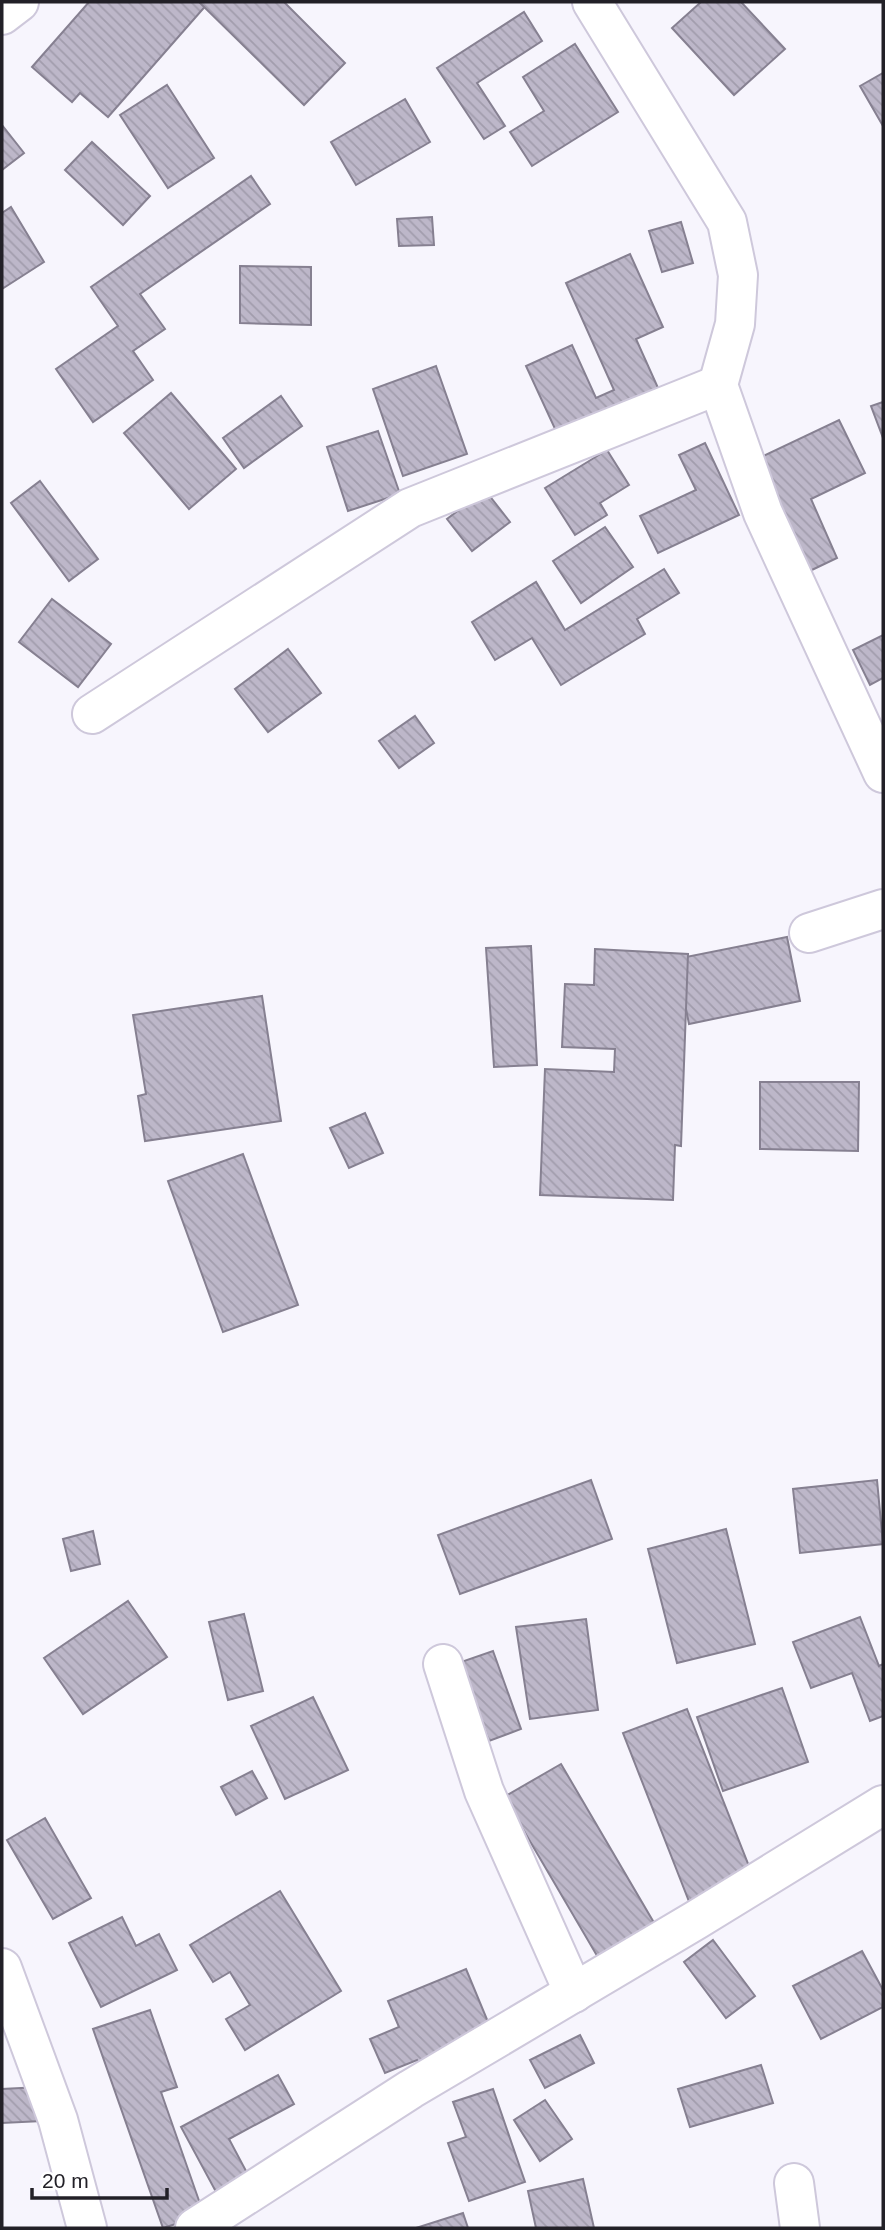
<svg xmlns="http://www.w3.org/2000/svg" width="885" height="2230" font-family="Helvetica,sans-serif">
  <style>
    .building { fill: url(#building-back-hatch); stroke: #868091; stroke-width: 2 }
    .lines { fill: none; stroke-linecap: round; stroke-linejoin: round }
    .minor-casing { stroke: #cec8db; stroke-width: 42 }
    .minor { stroke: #fff; stroke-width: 38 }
  </style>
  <defs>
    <pattern id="building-back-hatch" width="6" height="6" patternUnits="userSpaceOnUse" patternTransform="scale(1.75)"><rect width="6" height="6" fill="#bdb7c9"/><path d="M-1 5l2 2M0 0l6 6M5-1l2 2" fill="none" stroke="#a29dad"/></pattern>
  </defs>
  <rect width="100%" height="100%" fill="#f7f5fd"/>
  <!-- building -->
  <g class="building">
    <path d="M 89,2 L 209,2 L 108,117 L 80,93 L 72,102 L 32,67 Z"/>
    <path d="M 199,2 L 284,2 L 345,63 L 304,105 Z"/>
    <path d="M 701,2 L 741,2 L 785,49 L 734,95 L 672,28 Z"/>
    <path d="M 524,12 L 542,41 L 477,83 L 505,126 L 484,139 L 437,68 Z"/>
    <path d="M 575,44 L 618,112 L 532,166 L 510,132 L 544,111 L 523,77 Z"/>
    <path d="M 883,73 L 883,126 L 860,86 Z"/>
    <path d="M 167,85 L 214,158 L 168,188 L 120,115 Z"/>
    <path d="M 405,99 L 430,142 L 356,185 L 331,142 Z"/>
    <path d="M 2,125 L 24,153 L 2,170 Z"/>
    <path d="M 92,142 L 150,196 L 123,225 L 65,170 Z"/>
    <path d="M 251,176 L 270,204 L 140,294 L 165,329 L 133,351 L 153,380 L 93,422 L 56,369 L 118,326 L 91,287 Z"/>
    <path d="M 11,207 L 44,262 L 2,289 L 2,213 Z"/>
    <path d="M 432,217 L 434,245 L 399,246 L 397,219 Z"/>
    <path d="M 681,222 L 693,263 L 662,272 L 649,231 Z"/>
    <path d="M 630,254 L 663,327 L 636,339 L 663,399 L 562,444 L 526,366 L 572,345 L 596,398 L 614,390 L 566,283 Z"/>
    <path d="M 240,266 L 311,267 L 311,325 L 240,323 Z"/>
    <path d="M 436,366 L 467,454 L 403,476 L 373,389 Z"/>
    <path d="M 171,393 L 236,469 L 189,509 L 124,433 Z"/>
    <path d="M 281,396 L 302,426 L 244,468 L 223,438 Z"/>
    <path d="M 883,402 L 883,438 L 871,406 Z"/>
    <path d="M 839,420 L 865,473 L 811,499 L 837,558 L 795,578 L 753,461 Z"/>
    <path d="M 378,431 L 400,494 L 348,511 L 327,447 Z"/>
    <path d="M 705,443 L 739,515 L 658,553 L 640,516 L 696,490 L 679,455 Z"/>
    <path d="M 607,450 L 629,485 L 600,503 L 607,515 L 575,535 L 545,488 Z"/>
    <path d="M 40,481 L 98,559 L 69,581 L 11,503 Z"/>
    <path d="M 485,490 L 510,522 L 472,551 L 447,519 Z"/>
    <path d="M 605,527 L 633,567 L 581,603 L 553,561 Z"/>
    <path d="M 664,569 L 679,593 L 637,619 L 645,634 L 561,685 L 532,638 L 495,660 L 472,622 L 536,582 L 565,630 Z"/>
    <path d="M 52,599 L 111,644 L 78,687 L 19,642 Z"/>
    <path d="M 883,635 L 883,678 L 870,685 L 853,650 Z"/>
    <path d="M 288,649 L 321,693 L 268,732 L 235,689 Z"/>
    <path d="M 415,716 L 434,743 L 399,768 L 379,741 Z"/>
    <path d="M 787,937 L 800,1001 L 689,1024 L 676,959 Z"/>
    <path d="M 531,946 L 537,1065 L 494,1067 L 486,948 Z"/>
    <path d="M 595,949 L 688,954 L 681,1146 L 675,1145 L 673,1200 L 540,1195 L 545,1069 L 614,1072 L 615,1049 L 562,1047 L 565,984 L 594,985 Z"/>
    <path d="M 262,996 L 281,1121 L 145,1141 L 138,1096 L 146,1094 L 133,1015 Z"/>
    <path d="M 760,1082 L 859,1082 L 858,1151 L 760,1149 Z"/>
    <path d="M 365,1113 L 383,1153 L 349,1168 L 330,1128 Z"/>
    <path d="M 243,1154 L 298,1305 L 223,1332 L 168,1181 Z"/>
    <path d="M 591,1480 L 612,1539 L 460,1594 L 438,1535 Z"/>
    <path d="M 877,1480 L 883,1544 L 800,1553 L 793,1489 Z"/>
    <path d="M 726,1529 L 755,1644 L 677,1663 L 648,1549 Z"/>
    <path d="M 93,1531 L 100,1564 L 71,1571 L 63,1539 Z"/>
    <path d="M 128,1601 L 167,1657 L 83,1714 L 44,1658 Z"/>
    <path d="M 244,1614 L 263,1691 L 228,1700 L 209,1622 Z"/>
    <path d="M 860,1617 L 879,1666 L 883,1664 L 883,1716 L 870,1721 L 852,1673 L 811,1688 L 793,1642 Z"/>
    <path d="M 586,1619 L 598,1710 L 530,1719 L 516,1627 Z"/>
    <path d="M 493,1651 L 521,1729 L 489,1741 L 461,1662 Z"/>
    <path d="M 782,1688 L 808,1762 L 723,1791 L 697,1717 Z"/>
    <path d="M 313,1697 L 348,1770 L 285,1799 L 251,1726 Z"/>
    <path d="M 687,1709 L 754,1879 L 690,1904 L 623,1733 Z"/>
    <path d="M 561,1764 L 660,1933 L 603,1966 L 504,1797 Z"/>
    <path d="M 252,1771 L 267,1798 L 236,1815 L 221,1787 Z"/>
    <path d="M 45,1818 L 91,1898 L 53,1919 L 7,1840 Z"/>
    <path d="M 280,1891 L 341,1991 L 245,2050 L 226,2019 L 250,2005 L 230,1972 L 213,1982 L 190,1945 Z"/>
    <path d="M 122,1917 L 136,1946 L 159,1934 L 177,1970 L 101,2007 L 69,1943 Z"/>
    <path d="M 713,1940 L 755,1996 L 726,2018 L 684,1962 Z"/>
    <path d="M 862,1951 L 883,1990 L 883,2007 L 821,2039 L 793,1986 Z"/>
    <path d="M 466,1969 L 493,2034 L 419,2065 L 417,2060 L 385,2073 L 370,2039 L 399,2027 L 388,2001 Z"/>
    <path d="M 150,2010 L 177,2087 L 161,2092 L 204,2215 L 163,2228 L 93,2029 Z"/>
    <path d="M 580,2035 L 594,2063 L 545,2088 L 530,2060 Z"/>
    <path d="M 761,2065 L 773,2103 L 690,2127 L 678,2089 Z"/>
    <path d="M 278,2075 L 294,2104 L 229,2139 L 254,2186 L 222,2203 L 181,2127 Z"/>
    <path d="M 40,2087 L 42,2121 L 2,2123 L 2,2089 Z"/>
    <path d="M 493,2089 L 525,2182 L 469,2201 L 448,2143 L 466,2137 L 453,2102 Z"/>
    <path d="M 545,2100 L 572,2139 L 540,2161 L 514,2120 Z"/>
    <path d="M 583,2179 L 594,2228 L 536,2228 L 528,2191 Z"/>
    <path d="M 463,2213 L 468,2228 L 416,2228 Z"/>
  </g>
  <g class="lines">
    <defs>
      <g id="minor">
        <path d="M 592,2 L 727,222 L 738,275 L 735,324 L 718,385 L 763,513 L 883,773"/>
        <path d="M 2,15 L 19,2"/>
        <path d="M 92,714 L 410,508 L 718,385"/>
        <path d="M 809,933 L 883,909"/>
        <path d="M 443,1664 L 484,1791 L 574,1993"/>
        <path d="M 2,1968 L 58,2120 L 87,2228"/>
        <path d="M 794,2183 L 800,2228"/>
        <path d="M 195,2228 L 411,2089 L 696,1920 L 883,1805"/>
      </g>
    </defs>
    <!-- minor casing -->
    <use href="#minor" class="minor-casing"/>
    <!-- minor -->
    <use href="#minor" class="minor"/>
  </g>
  <!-- border -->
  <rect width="885" height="2230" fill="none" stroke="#222027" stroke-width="7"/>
  <!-- scale -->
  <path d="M32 2188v10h135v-10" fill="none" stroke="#222027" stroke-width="3.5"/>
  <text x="42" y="2188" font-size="21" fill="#222027" stroke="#ffffff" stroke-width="5" paint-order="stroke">20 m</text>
</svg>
